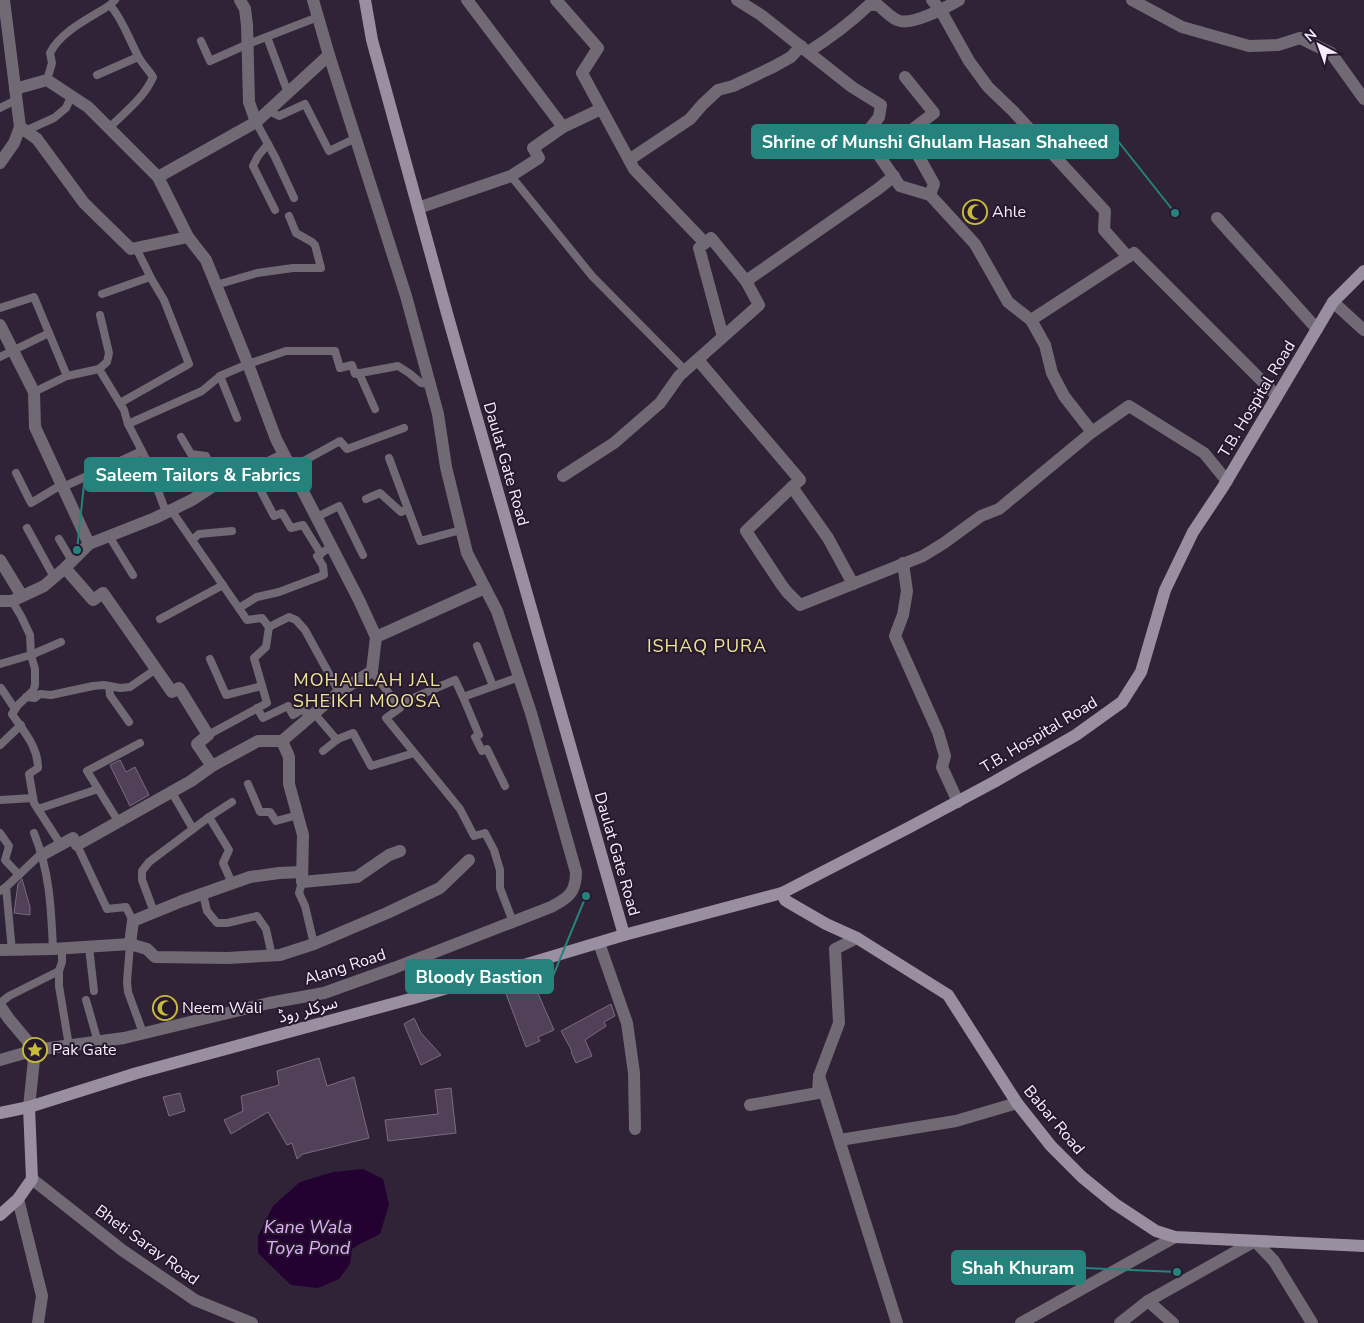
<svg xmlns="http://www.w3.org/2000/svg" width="1364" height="1323" font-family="'Nunito Sans','Noto Sans Arabic',sans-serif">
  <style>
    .water { fill: #230131 }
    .building { fill: #514158; stroke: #796982 }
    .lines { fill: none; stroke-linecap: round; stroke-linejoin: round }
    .lane { stroke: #716a75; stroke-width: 8 }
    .street { stroke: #716a75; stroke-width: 12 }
    .secondary { stroke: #9a8fa0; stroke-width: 12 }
    .labels { text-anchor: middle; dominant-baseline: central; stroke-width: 4; stroke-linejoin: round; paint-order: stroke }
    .poi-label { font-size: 16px; fill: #f8eefd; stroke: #26182d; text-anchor: start }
    .street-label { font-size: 16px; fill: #f8eefd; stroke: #26182d }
    .neighbourhood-label { font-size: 18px; letter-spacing: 1px; fill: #ede697; stroke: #26182d }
    .water-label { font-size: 18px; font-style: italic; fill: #e2b0fb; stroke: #26182d }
    .leader { fill: none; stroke: #26827c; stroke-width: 2 }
    .callout-dot { fill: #26827c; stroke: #26182d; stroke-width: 2 }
    .callout { fill: #26827c; stroke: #26827c; stroke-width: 2 }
    .callout-label { font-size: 18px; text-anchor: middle; font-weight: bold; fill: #fff }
  </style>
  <rect width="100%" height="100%" fill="#302237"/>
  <!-- water -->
  <path class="water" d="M 363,1169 L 383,1179 L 389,1205 L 380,1234 L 358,1245 L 352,1249 L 350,1264 L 339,1279 L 318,1288 L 291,1285 L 258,1253 L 258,1236 L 273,1206 L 300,1182 L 333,1172 Z"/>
  <!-- building -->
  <g class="building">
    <path d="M 120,760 L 126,772 L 135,767 L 149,795 L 130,806 L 110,765 Z"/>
    <path d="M 22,879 L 30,907 L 30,915 L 14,913 L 18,884 Z"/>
    <path d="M 533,982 L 554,1030 L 538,1037 L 540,1041 L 526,1047 L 505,991 L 519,986 L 519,988 Z"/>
    <path d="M 611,1004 L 615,1016 L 604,1022 L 606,1026 L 585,1040 L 592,1056 L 576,1063 L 571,1052 L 572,1051 L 561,1031 Z"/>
    <path d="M 414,1018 L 421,1033 L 441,1055 L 421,1065 L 404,1024 Z"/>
    <path d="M 319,1058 L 327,1086 L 354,1077 L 369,1138 L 303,1154 L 297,1159 L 292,1143 L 287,1145 L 268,1112 L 231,1134 L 224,1120 L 243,1111 L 241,1096 L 279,1085 L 277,1071 Z"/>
    <path d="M 451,1088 L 456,1133 L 388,1141 L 385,1120 L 438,1114 L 435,1090 Z"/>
    <path d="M 180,1093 L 185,1111 L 169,1116 L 163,1097 Z"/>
  </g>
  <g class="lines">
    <!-- lane -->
    <g class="lane">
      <path d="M 267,37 L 288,93"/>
      <path d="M 201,41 L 210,61 L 248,44 L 318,17"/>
      <path d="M 97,75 L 138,57"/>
      <path d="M 47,80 L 52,63 L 50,53 C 61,31 90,18 110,5 L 115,0"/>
      <path d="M 0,108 L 16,100"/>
      <path d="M 269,111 L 279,116 L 305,104 L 329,151 L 356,138"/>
      <path d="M 256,122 L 275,157 L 294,198"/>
      <path d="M 109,128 C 124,113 145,97 153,77 C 148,69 141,63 137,54 C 128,37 123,20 110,5"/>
      <path d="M 25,131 L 54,118 L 66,108 L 71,97"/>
      <path d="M 268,144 L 258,156 L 253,166 L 275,210"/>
      <path d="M 511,176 L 592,276 L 686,371"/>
      <path d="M 216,285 L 257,273 L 293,268 L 321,268 L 315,245 L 312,242 L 296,233 L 289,216"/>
      <path d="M 102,294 L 150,277"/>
      <path d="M 0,308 L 34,297 L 67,376"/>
      <path d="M 0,357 L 49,333"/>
      <path d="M 99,369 L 124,410 L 128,424 L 146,459 L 166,512"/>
      <path d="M 359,373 L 375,409"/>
      <path d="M 220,376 L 237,418"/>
      <path d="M 34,392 L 67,376 L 99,369 L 107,362 L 109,353 L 100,315"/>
      <path d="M 120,403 L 189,364 L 164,300 L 152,280 L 136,248"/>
      <path d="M 128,424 L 202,391 L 220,376 L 248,364 L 286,351 L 335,351 L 340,368 L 352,365 L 355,374 L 398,366 L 409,373 L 421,383 L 430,384"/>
      <path d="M 181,437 L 191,454 L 206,456 L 218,483"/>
      <path d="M 389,458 L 420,541 L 461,530"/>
      <path d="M 291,468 L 340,441 L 347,449 L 404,428"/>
      <path d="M 251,472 L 274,516 L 282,513 L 291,528 L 303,525 L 321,554"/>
      <path d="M 16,473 L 31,503 L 61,485"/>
      <path d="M 63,487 L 142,451"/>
      <path d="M 366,499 L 380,493 L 401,512 L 408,509"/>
      <path d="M 171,510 L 247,620 L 262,618 L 269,627 L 289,617 L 296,620 L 305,630 L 339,692"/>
      <path d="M 317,517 L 339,506 L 363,555"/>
      <path d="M 27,528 L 54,577"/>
      <path d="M 109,536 L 133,575"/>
      <path d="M 59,539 L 72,561"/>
      <path d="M 192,540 L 199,534 L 232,531"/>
      <path d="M 12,601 L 21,616 L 30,635 L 31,655 L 35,669 L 35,685 L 33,691 L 18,705 L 12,714 C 23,731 38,746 38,768 L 29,774 L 34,803 L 61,845"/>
      <path d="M 239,608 L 257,597 L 279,592 L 324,575 L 323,566 L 317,556 L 332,546"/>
      <path d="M 160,619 L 223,585"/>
      <path d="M 477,646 L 493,686"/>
      <path d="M 210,659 L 226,695 L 262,686"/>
      <path d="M 0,664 L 31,655 L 61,642"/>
      <path d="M 372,671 L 400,708 L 386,718 L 460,809 L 474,836 L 485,833 L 494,850 L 500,870 L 500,888 L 513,922"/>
      <path d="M 109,686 L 110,695 L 129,722"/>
      <path d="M 0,689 L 1,688 L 15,709"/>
      <path d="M 26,697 L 35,698 L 40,694 L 51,695 L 93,686 L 104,685 L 120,688 L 130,687 L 156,669"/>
      <path d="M 463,697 L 479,735 L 475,737 L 482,751 L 487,749 L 505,786"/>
      <path d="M 397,705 L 455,680 L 463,697 L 519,677"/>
      <path d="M 257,708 L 263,718 L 288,706 L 293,715 L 303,709 L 309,717"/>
      <path d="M 314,713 L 337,740"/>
      <path d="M 208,735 L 267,703 L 254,658 L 266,647 L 269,627"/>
      <path d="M 0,745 L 21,725"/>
      <path d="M 323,751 L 338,739 L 353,733 L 371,766 L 414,753"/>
      <path d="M 248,784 L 260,812 L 270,812 L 276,821 L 298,815"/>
      <path d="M 171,791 L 193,829"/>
      <path d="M 0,800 L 33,798"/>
      <path d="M 38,809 L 98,789"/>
      <path d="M 209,817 L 229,850 L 223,863 L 232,883"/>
      <path d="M 118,821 L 87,771 L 140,743"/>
      <path d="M 0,833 L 9,846 L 5,860 L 19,875"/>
      <path d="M 34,833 C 50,873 51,907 53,949"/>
      <path d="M 77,845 L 107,909 L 126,907 L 133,921"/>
      <path d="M 302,882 L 299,893 L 305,906 L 314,944"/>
      <path d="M 6,887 L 12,951"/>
      <path d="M 0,891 L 6,887 L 42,853"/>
      <path d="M 203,894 L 207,911 L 217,923 L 227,923 L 257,916 L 266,929 L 272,956"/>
      <path d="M 154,912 L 142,880 L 142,871 L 149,862 L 209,817 L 232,802"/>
      <path d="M 130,944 L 127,982 L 128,992 L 143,1033"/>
      <path d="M 89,947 L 94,991"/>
      <path d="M 62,948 L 62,962 L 59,971 L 59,986 L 69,1046"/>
      <path d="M 86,1000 L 98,1042"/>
      <path d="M 0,1003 L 9,996 L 59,971"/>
    </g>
    <!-- street -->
    <g class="street">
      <path d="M 240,0 L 245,9 L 247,25 L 249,102 L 256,122"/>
      <path d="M 467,0 L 563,127"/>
      <path d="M 556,0 L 598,48 L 582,73 L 634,169 L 705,243"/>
      <path d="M 737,0 L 761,15 L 852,87 L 881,105 L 879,117 L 865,135 L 900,186 L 930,195 L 975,244 L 1008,302 L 1031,320 L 1045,345 L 1052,373 L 1064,396 L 1092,432"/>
      <path d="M 932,0 L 941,11 L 969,61 L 988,87 L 1013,111 L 1105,211 L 1104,230 L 1128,257"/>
      <path d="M 1132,0 L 1182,27 L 1249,46 L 1278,45 L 1300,38 L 1331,53 L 1364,99"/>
      <path d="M 808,52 C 830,38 850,23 869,5 L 878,5 C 884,10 890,17 897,20 C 910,27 947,7 959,0"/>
      <path d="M 905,77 L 934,113 L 906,134 L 934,184 L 930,195"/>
      <path d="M 15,89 L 47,80 L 88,107 L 158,177 L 188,237 L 206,260 L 248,364 L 276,439 L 359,600 L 376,637 L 485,588"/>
      <path d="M 20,127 L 37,139 L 84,203 L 131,249 L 188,237"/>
      <path d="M 629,160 L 690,119 L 702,105 L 718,90 L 733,86 L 773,67 L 791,57 L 801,46"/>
      <path d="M 0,163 L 14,143 L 20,127 L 4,0"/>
      <path d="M 158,177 L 256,122 L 329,55"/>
      <path d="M 418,208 L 511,176 L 539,158 L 533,148 L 563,127 L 601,109"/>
      <path d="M 1217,218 L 1317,329"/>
      <path d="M 746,281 L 878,189 L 894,176"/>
      <path d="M 1333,302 L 1364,330"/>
      <path d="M 1031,320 L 1134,253 L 1277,396"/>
      <path d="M 0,325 L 34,392 L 35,427 L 89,544"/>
      <path d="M 698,360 L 800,480 L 792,487 L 746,531 L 781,584 L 787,592 L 800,605 L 923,556 L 944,543 L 981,516 L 999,509 L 1092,432 L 1129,406 L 1204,453 L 1227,481"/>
      <path d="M 563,476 L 614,443 L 660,403 L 679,376 L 759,305 L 746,281 L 711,238 L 699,248 L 723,337"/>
      <path d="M 792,487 L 828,538 L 853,584"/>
      <path d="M 0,560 L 22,596"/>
      <path d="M 903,563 L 907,591 L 903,615 L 895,636 L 938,732 L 945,756 L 942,767 L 958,802"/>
      <path d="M 65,568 L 93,600 L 103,593 L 172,692 L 179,688 L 208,735 L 197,744 L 212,766"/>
      <path d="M 0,601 L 12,601 L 44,586 L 65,568 L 89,544 L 155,518 L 192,500 L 238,470 L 251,472 L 284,455"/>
      <path d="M 282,741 L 289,757 L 289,784 L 303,835 L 302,882 L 357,877 L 389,855 L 400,851"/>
      <path d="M 42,855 L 73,838 L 77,845 L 191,781 L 212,766 L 258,741 L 282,741 L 339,692 L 372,671 L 376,637"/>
      <path d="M 599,943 L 627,1023 L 634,1073 L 635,1129"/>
      <path d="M 130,944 L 133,921 L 182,901 L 250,877 L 279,873 L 302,872"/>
      <path d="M 0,950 L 53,949 L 130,944 L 147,949 L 155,957 L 228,958 L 280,955 L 314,944 L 387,913 L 440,888 L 469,860"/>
      <path d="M 0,1006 L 9,1019 L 35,1050 L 29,1107"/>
      <path d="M 0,1060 L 35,1050 L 124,1038 L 269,1003 L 324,993 L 394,968 L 551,907 C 568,898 576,893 576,872 L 531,713 L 497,611 L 467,553 L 446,467 L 438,414 L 406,296 L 329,55 L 313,0"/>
      <path d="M 819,1076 L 897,1323"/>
      <path d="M 750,1105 L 818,1093 L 819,1076 L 839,1023 L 835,949 L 857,938"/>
      <path d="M 840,1140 L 956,1121 L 1017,1103"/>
      <path d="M 32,1179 L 122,1250 L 195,1300 L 252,1323"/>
      <path d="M 18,1199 L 42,1296 L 38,1323"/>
      <path d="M 1148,1301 L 1173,1323"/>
      <path d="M 1021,1323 L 1175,1237"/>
      <path d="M 1120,1323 L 1148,1301 L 1255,1241 L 1274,1261 L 1312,1323"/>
    </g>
    <!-- secondary -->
    <g class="secondary">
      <path d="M 365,0 L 372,40 L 448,317 L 624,935"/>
      <path d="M 782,893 L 785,900 L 788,902 L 826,924 L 857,938 L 948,995 L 1017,1103 L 1051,1146 L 1082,1177 L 1115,1204 L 1156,1231 L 1175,1237 L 1364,1246"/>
      <path d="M 0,1113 L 29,1107 L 137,1073 L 414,998 L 624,935 L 782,893 L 908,828 L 994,782 L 1076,735 L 1122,702 L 1141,672 L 1165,590 L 1193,532 L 1223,487 L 1333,302 L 1364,271"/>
      <path d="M 0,1215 L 18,1199 L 32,1179 L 29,1107"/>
    </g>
  </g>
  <!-- icons -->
  <defs>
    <symbol id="mosque-ring" viewBox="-11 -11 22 22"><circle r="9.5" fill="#26182d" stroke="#c7bb3c" stroke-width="1.5"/><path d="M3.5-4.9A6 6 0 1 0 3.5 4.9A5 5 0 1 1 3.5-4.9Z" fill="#c7bb3c"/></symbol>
    <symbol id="sight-ring" viewBox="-11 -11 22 22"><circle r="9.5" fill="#26182d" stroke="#c7bb3c" stroke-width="1.5"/><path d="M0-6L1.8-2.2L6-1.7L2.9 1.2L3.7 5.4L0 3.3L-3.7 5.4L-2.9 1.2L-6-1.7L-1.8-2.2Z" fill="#c7bb3c"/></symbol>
  </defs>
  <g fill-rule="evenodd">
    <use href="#mosque-ring" x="961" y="198" width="28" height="28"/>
    <use href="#mosque-ring" x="151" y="994" width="28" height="28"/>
    <use href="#sight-ring" x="21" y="1036" width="28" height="28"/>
  </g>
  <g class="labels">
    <!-- poi labels -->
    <g class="poi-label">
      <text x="992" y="212">Ahle</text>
      <text x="182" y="1008">Neem Wali</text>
      <text x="52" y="1050">Pak Gate</text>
    </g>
    <!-- street labels -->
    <g class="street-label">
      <text transform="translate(1257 399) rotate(-59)">T.B. Hospital Road</text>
      <text transform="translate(506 464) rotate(74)">Daulat Gate Road</text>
      <text transform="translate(1039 735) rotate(-31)">T.B. Hospital Road</text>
      <text transform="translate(617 854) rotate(74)">Daulat Gate Road</text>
      <text transform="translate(345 967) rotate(-18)">Alang Road</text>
      <text transform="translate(308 1010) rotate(-15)">سرکلر روڈ</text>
      <text transform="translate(1054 1120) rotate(50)">Babar Road</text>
      <text transform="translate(147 1245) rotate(36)">Bheti Saray Road</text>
    </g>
    <!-- neighbourhood labels -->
    <g class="neighbourhood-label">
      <text x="707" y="646">ISHAQ PURA</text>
      <text x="367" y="680">MOHALLAH JAL<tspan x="367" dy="21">SHEIKH MOOSA</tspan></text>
    </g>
    <!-- water labels -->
    <g class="water-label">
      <text x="308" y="1227">Kane Wala<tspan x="308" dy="21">Toya Pond</tspan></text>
    </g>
  </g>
  <!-- callouts -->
  <path class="leader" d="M1175 213L1118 141M77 550L85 475M586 896L553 976M1177 1272L1085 1268"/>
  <g class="callout-dot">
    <circle cx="1175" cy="213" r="5"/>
    <circle cx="77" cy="550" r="5"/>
    <circle cx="586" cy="896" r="5"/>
    <circle cx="1177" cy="1272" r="5"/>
  </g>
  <g class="callout">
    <rect x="752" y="125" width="366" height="33" rx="5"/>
    <rect x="85" y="458" width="226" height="33" rx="5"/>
    <rect x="406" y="960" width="147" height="33" rx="5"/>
    <rect x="952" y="1251" width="133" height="33" rx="5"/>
  </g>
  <g class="callout-label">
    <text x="935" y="148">Shrine of Munshi Ghulam Hasan Shaheed</text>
    <text x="198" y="481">Saleem Tailors &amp; Fabrics</text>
    <text x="479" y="983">Bloody Bastion</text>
    <text x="1018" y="1274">Shah Khuram</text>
  </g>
  <!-- north arrow -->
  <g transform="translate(1319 45) rotate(319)" stroke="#26182d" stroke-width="4" paint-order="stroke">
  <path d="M0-4L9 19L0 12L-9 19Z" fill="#f8eefd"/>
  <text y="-8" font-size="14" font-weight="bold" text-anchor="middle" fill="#f8eefd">N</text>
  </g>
</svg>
